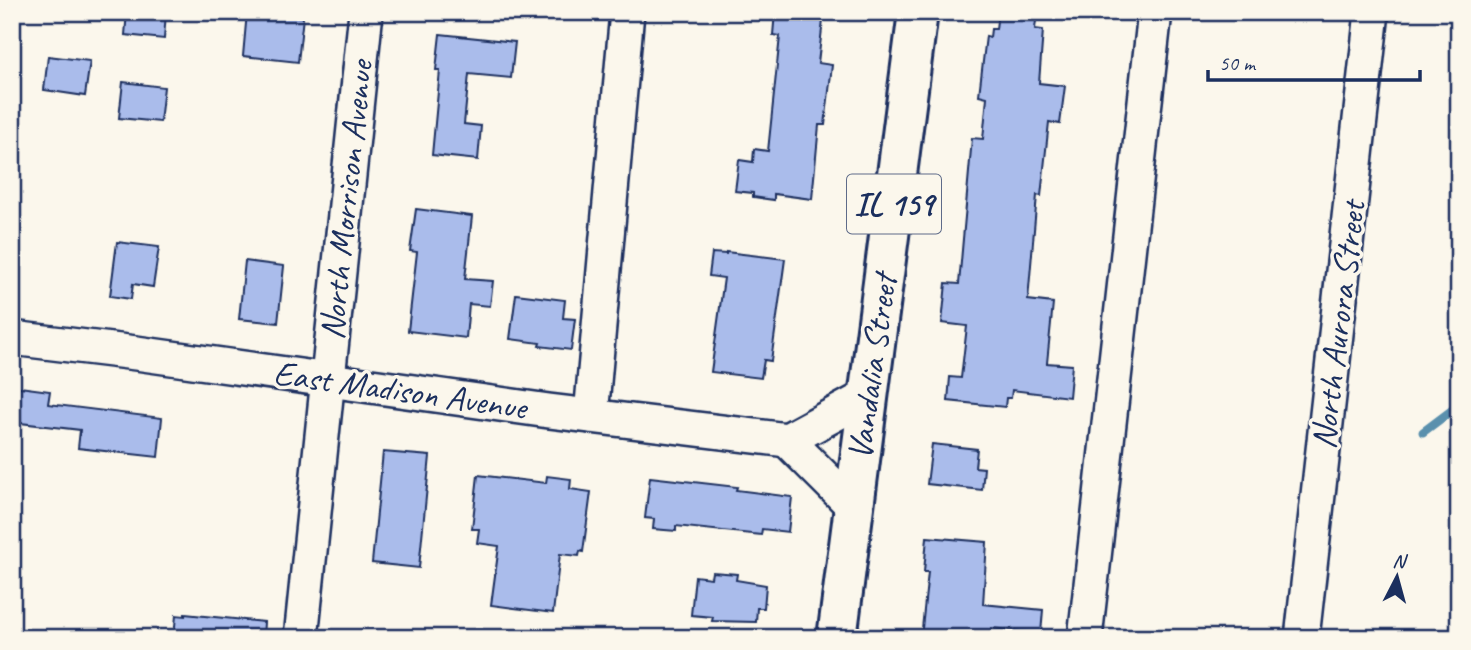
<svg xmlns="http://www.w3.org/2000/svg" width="1471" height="650" font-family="Caveat,sans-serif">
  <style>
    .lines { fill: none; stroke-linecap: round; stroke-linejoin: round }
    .stream { stroke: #5a90ad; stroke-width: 9 }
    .building { fill: #aabceb; stroke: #1b2f5e; stroke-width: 2 }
    .minor-casing { stroke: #1b2f5e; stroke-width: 38 }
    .major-casing { stroke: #1b2f5e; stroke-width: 44 }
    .minor { stroke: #fbf7ec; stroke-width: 33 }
    .major { stroke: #fbf7ec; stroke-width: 38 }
    .labels { text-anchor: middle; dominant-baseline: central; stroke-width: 7; stroke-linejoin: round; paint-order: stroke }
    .shield { fill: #fbf7ec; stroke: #5e6b89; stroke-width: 2 }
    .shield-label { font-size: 33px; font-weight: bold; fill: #1b2f5e }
    .street-label { font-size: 35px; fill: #1b2f5e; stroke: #fbf7ec }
  </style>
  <rect width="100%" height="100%" fill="#fbf7ec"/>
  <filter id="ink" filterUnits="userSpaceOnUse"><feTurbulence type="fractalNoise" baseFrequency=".0143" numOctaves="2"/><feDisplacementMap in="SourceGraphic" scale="14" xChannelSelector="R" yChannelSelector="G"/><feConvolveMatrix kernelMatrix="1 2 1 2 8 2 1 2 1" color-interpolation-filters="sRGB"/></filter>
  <g filter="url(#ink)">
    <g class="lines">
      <!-- stream -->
      <path class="stream" d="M 1423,432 L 1459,405"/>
    </g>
    <!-- building -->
    <g class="building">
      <path d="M 127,12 L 166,12 L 164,39 L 125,35 Z"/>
      <path d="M 247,12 L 303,17 L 298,62 L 243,56 Z"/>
      <path d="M 775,12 L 824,12 L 818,63 L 832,65 L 825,125 L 819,125 L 812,199 L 774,194 L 774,200 L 753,197 L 753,193 L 735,191 L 739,160 L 753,162 L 754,149 L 768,151 L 780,36 L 773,35 Z"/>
      <path d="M 998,12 L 1037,12 L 1035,29 L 1043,30 L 1039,83 L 1065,86 L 1060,124 L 1049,122 L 1041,196 L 1037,195 L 1028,300 L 1053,303 L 1047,363 L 1072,365 L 1069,397 L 1012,390 L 1011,398 L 1006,398 L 1005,407 L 948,401 L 950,377 L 961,378 L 967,326 L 942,323 L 946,283 L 959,284 L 972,138 L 983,139 L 987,97 L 979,95 L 986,36 L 990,37 L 991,29 L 996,29 Z"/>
      <path d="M 440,34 L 515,42 L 511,78 L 469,74 L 464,124 L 481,126 L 478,160 L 432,155 L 440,70 L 436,70 Z"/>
      <path d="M 48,56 L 90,61 L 85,96 L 44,90 Z"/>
      <path d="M 123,82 L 164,87 L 160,122 L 119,118 Z"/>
      <path d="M 416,209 L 472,216 L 465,279 L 493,281 L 490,306 L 469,304 L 466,338 L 408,331 L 417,252 L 410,251 Z"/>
      <path d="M 117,242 L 159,247 L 153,287 L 133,284 L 131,299 L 110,296 Z"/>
      <path d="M 726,252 L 785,259 L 771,361 L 764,360 L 761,378 L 711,372 L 724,278 L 709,276 L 712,253 L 726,254 Z"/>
      <path d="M 245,261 L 284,266 L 278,323 L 239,319 Z"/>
      <path d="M 516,294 L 565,300 L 563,318 L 575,319 L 571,350 L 539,346 L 540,343 L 510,339 Z"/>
      <path d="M 12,386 L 50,391 L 48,404 L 162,418 L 158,457 L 78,448 L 80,430 L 12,422 Z"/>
      <path d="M 932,444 L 977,449 L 975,467 L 984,468 L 982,490 L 927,484 Z"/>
      <path d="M 383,452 L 430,456 L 419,568 L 372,563 Z"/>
      <path d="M 478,475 L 546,483 L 547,476 L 571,479 L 570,489 L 591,492 L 583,552 L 580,551 L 579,556 L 560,554 L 553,613 L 491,605 L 499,546 L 477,543 L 479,529 L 472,529 Z"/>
      <path d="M 650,477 L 737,487 L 736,490 L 792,497 L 788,532 L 762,529 L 761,535 L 676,526 L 676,531 L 653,529 L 654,519 L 645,518 Z"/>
      <path d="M 927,537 L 987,542 L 983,604 L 1043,610 L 1041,633 L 991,628 L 990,638 L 921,638 L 928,572 L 924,572 Z"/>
      <path d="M 712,572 L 737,574 L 736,580 L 766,585 L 764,608 L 757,608 L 756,622 L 712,621 L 713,617 L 691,615 L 695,576 L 711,578 Z"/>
      <path d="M 185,614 L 264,622 L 263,638 L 174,638 L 176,615 L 185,616 Z"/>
    </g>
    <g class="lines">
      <defs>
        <g id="minor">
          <path d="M 12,338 L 136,353 L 549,411 L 787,440"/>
          <path d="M 591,416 L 627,12"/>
          <path d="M 787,440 L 854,507"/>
          <path d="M 787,440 L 868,396"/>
          <path d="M 301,638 L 366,12"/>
          <path d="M 1085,638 L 1155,12"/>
          <path d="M 1302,638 L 1372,12"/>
        </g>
        <path id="major" d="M 837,638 L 918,12"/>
      </defs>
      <!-- minor casing -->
      <use href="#minor" class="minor-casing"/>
      <!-- major casing -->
      <use href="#major" class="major-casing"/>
      <!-- minor -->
      <use href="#minor" class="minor"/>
      <!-- major -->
      <use href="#major" class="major"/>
    </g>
  </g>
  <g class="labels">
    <!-- shield labels -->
    <rect class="shield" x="847" y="174.5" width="94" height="59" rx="5"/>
    <g class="shield-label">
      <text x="894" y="204">IL 159</text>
    </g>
    <!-- street labels -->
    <g class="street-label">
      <text transform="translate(346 200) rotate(-84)">North Morrison Avenue</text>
      <text transform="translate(1338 325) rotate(-83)">North Aurora Street</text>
      <text transform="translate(872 367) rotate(-82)">Vandalia Street</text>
      <text transform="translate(400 390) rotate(8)">East Madison Avenue</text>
    </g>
  </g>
  <!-- margin -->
  <rect width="1471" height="650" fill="none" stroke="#fbf7ec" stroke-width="42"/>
  <rect x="21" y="21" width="1429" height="608" fill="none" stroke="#1b2f5e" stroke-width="2.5" filter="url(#ink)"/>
  <!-- north arrow -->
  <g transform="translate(1397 577) rotate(6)" stroke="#fbf7ec" stroke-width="5" paint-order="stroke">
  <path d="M0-5L12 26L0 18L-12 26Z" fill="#1b2f5e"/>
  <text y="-10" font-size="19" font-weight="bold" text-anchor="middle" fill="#1b2f5e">N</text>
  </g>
  <!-- scale -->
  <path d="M1208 70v10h212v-10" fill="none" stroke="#1b2f5e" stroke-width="3.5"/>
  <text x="1219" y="70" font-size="21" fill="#1b2f5e" stroke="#fbf7ec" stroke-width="5" paint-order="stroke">50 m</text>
</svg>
